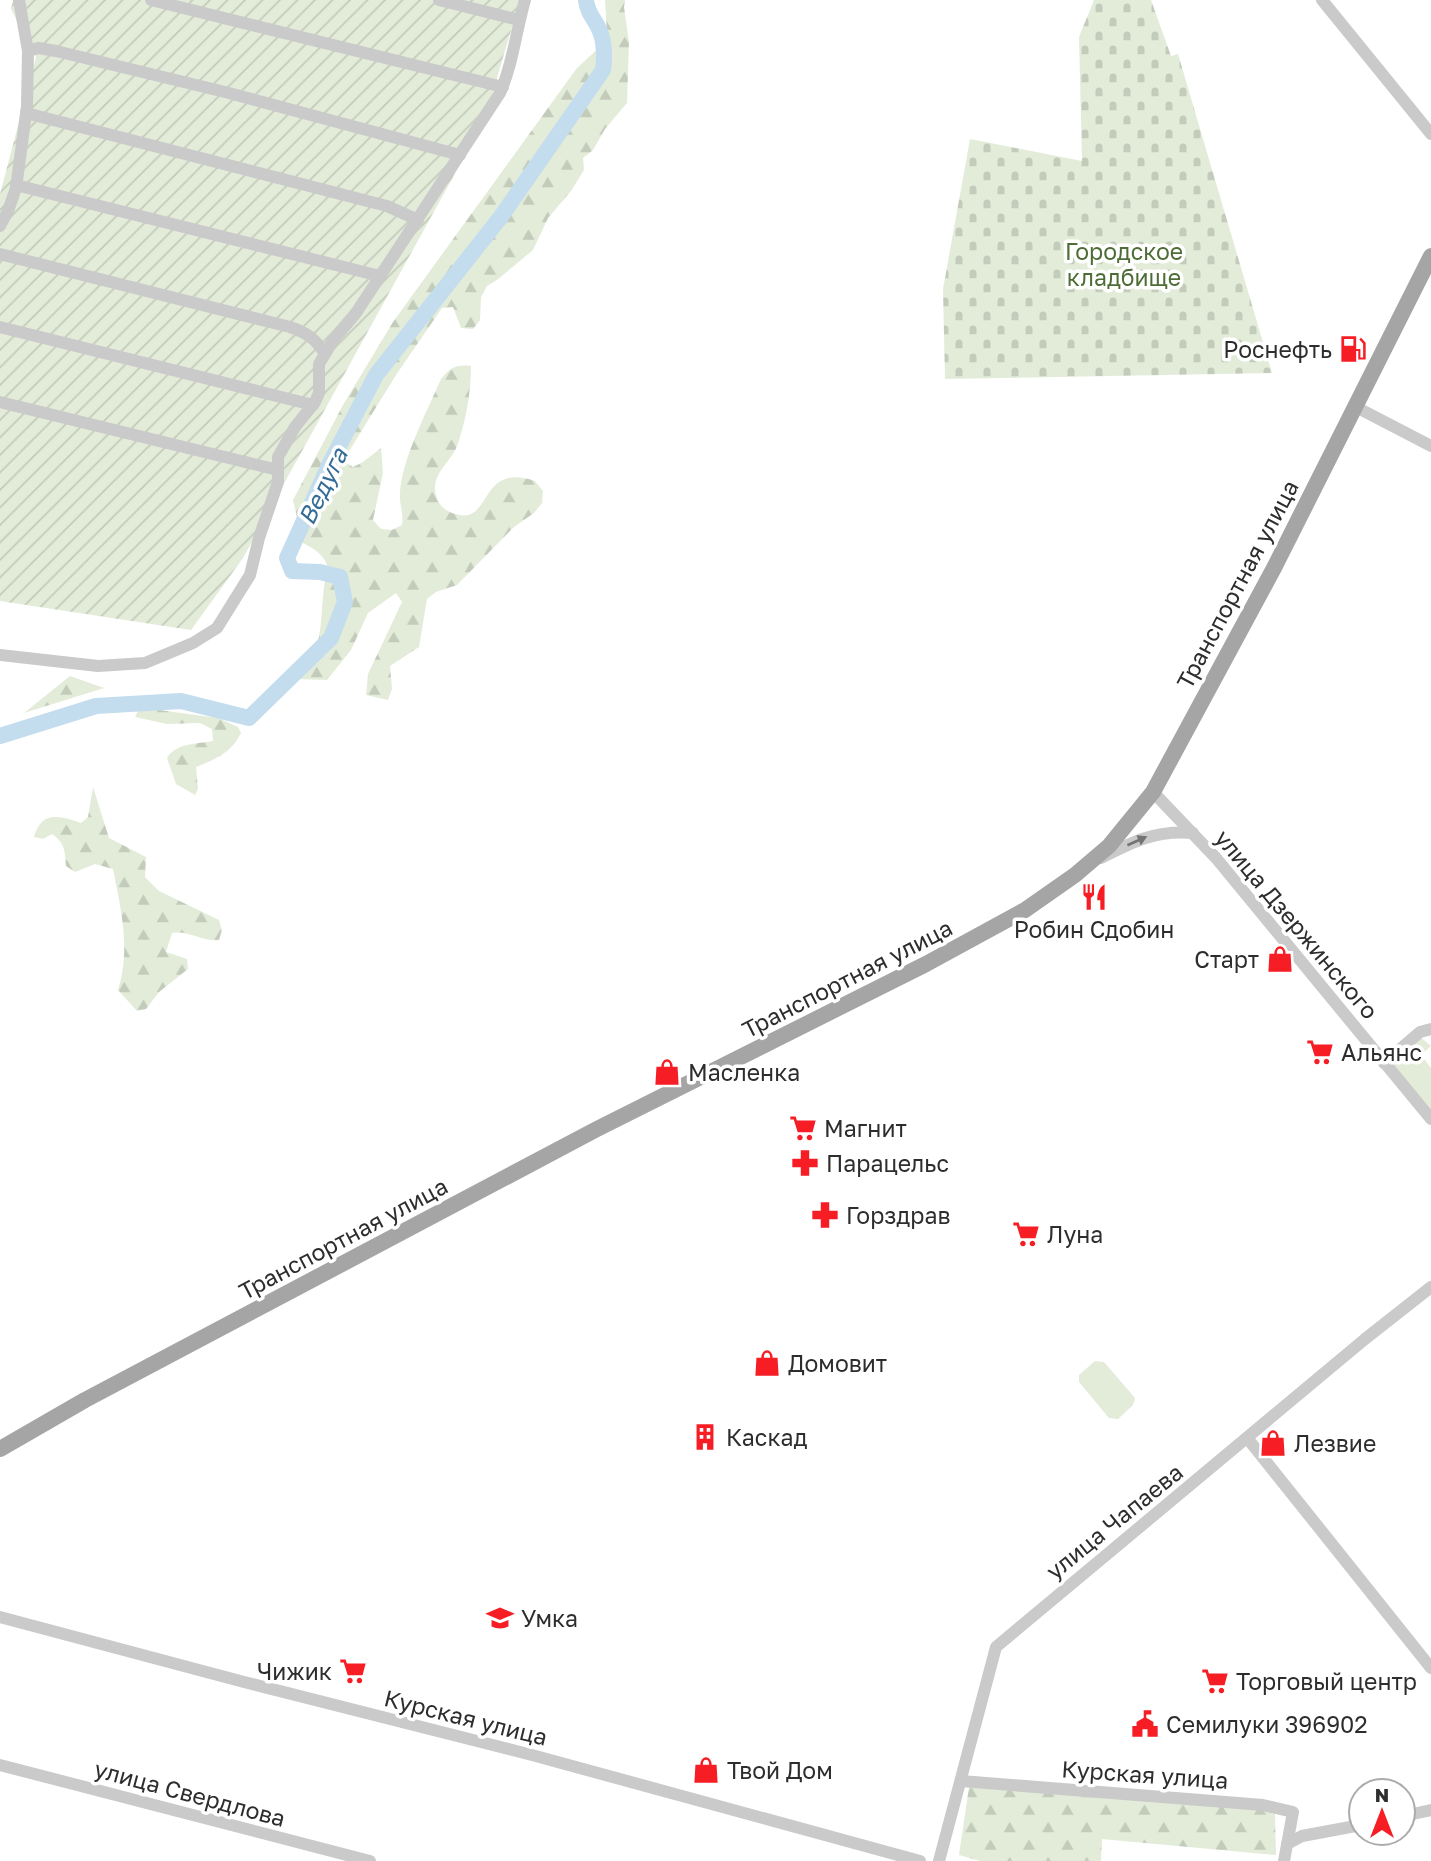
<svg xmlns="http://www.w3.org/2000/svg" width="1431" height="1861" font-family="'Golos Text',sans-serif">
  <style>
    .forest { fill: url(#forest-firs) }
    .cemetery { fill: url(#cemetery-stones) }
    .park { fill: #e3ecd9 }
    .garden { fill: url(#garden-furrows) }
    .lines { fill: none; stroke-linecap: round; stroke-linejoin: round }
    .river { stroke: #c3dcee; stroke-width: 16 }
    .minor { stroke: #cacaca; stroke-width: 12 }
    .major { stroke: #a5a5a5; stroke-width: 16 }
    .oneway { fill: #747474 }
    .labels { text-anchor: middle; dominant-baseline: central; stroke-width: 7; stroke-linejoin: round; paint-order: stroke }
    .park-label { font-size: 23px; fill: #4e6d36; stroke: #fff }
    .poi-label { font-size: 23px; fill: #2d2d2d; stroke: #fff; text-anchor: start }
    .street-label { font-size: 23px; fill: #2d2d2d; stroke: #fff }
    .water-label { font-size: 24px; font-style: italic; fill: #346c97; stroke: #fff }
  </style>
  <defs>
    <pattern id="forest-firs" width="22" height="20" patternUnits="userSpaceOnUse" patternTransform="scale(1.75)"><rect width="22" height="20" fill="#e3ecd9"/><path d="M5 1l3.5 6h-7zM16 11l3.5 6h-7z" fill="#c3cbbb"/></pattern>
    <pattern id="cemetery-stones" width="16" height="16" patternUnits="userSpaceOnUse" patternTransform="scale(1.75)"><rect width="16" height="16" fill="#e3ecd9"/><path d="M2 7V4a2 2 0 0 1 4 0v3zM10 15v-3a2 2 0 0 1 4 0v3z" fill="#c3cbbb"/></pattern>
    <pattern id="garden-furrows" width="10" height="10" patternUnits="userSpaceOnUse" patternTransform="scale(1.75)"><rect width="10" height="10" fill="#e3ecd9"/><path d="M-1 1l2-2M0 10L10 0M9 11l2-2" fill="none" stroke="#c3cbbb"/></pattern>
  </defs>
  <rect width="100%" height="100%" fill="#fff"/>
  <!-- forest -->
  <g class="forest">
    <path d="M 605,0 L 625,0 L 624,7 L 629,42 L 627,103 L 605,129 L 593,150 L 583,158 L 584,170 L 571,191 L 548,218 L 533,250 L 497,280 L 487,286 L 481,297 L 480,320 L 473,329 L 461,328 L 453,307 L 442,308 L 396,375 L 343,461 L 353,467 L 363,462 L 381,448 L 383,473 L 373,520 L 381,529 L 392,530 L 402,525 C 404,513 399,504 400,493 C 401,461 428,409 441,379 C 450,368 456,364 471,366 C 471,392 466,421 457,446 C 452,460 435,471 435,488 C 435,499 441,509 452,513 C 494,529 476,461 535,481 L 543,491 L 542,503 L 534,513 L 514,527 L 457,585 L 436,592 L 427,599 L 419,647 L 390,666 L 392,689 L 388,700 L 366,695 L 368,674 L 402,602 L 396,593 L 368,613 L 351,650 L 327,680 L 295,679 C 324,658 320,619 324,587 C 325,579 329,572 327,565 C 323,554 313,548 303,543 L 293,500 L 343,405 L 393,322 L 577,68 L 602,45 L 607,34 Z"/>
    <path d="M 70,676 L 104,688 L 24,713 Z"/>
    <path d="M 152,709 L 218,718 L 238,727 L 241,733 C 231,753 216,759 196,767 L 198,789 L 195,795 L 176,784 L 167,758 C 176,743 197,744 213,741 L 212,729 L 200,723 L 167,724 L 135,717 L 138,711 Z"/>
    <path d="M 93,787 L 109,838 L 146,857 L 145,877 L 159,891 L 219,920 L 222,930 L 219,940 C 202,942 189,930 172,933 L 166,952 L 187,959 L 188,969 L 159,992 L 146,1009 L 137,1011 L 118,990 C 131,950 121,910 113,869 L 95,864 L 75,872 L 66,866 C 65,851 65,843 52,834 L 43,839 L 34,837 C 41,810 61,816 81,823 L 88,817 Z"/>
    <path d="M 969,1787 L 1265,1810 L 1275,1814 L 1276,1855 L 1102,1839 L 1101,1861 L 980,1861 L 959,1855 Z"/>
  </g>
  <!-- cemetery -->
  <path class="cemetery" d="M 1094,0 L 1151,0 L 1171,56 L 1178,54 L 1272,373 L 945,379 L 943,289 L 970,139 L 1082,161 L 1079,37 Z"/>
  <!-- park -->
  <g class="park">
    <path d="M 1419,1036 L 1431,1046 L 1421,1055 L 1431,1068 L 1431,1111 L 1394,1066 L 1394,1058 Z"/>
    <path d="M 1095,1361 L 1104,1362 L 1135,1398 L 1133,1405 L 1118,1419 L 1109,1418 L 1079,1382 L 1079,1375 Z"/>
  </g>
  <!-- garden -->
  <path class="garden" d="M 13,0 L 520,0 L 485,119 L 243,558 L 191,630 L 0,601 L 0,194 L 36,57 L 11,9 Z"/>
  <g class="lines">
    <!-- river -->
    <path class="river" d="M 0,736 L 96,706 L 181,701 L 249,718 L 331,638 L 345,602 L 340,577 L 320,572 L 292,571 L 287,558 L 329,465 L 376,375 L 500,218 L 603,70 C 605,55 605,39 597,25 C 592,16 587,11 586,0"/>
    <!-- minor -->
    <g class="minor">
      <path d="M 151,0 L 503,87"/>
      <path d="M 439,0 L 519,20"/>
      <path d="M 1322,0 L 1431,134"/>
      <path d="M 28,51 L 38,48 L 56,51 L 225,92 L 460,155"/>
      <path d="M 26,113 L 387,206 L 418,220"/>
      <path d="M 16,185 L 380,276"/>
      <path d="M 0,226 L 8,211 L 16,188 L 27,106 L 28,51 L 19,0"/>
      <path d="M 0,254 L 290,327 C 307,333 315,338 325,354"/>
      <path d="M 0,327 L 313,405"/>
      <path d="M 0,402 L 278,470"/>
      <path d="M 1354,406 L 1431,446"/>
      <path d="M 0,655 L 98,666 L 145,663 L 193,643 L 217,628 L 250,575 L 259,538 L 278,482 L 278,457 L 295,427 L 315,402 L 319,393 L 319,364 L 334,339 L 356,313 L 500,93 C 513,64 516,31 525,0"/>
      <path d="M 1153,792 L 1216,858 L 1431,1119"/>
      <path d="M 1101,858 C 1134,841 1156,830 1193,833"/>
      <path d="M 1384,1063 L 1420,1032 L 1431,1029"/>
      <path d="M 1248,1439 L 1431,1668"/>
      <path d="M 0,1617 L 244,1682 L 532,1755 L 920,1861"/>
      <path d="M 0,1765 L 370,1861"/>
      <path d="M 961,1781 L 1263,1805 L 1293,1812 L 1284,1861"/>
      <path d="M 1403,1816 L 1431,1810"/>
      <path d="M 1287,1844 L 1302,1836 L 1361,1825"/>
      <path d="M 939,1861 L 996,1647 L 1365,1339 L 1431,1287"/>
    </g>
    <!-- major -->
    <path class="major" d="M 0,1449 L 85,1400 L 597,1129 L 926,964 L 1025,910 L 1075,875 L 1109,846 L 1153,792 L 1274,568 L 1431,256"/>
  </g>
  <!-- one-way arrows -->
  <defs><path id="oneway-solid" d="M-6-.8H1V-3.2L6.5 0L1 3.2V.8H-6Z" transform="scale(1.75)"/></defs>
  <use class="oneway" href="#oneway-solid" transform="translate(1137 841) rotate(-24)"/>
  <!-- icons -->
  <defs>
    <symbol id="fuel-bare" viewBox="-9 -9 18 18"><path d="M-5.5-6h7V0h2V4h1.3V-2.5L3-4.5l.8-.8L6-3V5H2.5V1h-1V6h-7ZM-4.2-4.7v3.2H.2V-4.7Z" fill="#f61d24" stroke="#fff" stroke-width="2.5" paint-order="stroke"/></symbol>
    <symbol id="restaurant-bare" viewBox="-9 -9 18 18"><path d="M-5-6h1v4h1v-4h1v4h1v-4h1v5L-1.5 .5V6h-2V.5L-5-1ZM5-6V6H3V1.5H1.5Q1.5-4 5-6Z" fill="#f61d24" stroke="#fff" stroke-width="2.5" paint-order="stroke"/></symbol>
    <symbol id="shop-bare" viewBox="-9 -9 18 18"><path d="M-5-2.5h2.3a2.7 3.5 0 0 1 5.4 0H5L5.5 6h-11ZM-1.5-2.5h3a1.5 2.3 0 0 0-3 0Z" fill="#f61d24" stroke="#fff" stroke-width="2.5" paint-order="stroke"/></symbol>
    <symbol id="supermarket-bare" viewBox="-9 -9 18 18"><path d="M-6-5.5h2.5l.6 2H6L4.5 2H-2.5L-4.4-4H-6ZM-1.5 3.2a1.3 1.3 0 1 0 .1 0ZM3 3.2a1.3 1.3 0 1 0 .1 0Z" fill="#f61d24" stroke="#fff" stroke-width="2.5" paint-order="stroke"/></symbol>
    <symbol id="pharmacy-bare" viewBox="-9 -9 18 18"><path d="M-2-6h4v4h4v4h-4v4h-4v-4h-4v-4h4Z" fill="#f61d24" stroke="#fff" stroke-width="2.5" paint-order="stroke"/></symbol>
    <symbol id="building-bare" viewBox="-9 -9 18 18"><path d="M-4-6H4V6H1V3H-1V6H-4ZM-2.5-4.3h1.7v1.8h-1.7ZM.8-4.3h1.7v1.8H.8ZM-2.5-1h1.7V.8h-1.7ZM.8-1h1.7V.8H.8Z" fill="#f61d24" stroke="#fff" stroke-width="2.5" paint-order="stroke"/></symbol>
    <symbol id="school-bare" viewBox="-9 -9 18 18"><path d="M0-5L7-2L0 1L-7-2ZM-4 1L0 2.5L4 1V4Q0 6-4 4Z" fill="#f61d24" stroke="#fff" stroke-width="2.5" paint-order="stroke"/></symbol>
    <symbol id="civic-bare" viewBox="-9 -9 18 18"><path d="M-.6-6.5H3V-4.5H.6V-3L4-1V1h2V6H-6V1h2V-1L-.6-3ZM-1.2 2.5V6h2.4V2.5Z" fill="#f61d24" stroke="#fff" stroke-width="2.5" paint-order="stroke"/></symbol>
  </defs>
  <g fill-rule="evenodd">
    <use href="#fuel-bare" x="1334" y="330" width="38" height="38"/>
    <use href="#restaurant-bare" x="1075" y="878" width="38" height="38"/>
    <use href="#shop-bare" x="1261" y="940" width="38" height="38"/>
    <use href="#supermarket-bare" x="1301" y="1033" width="38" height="38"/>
    <use href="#shop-bare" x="648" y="1053" width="38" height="38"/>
    <use href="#supermarket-bare" x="784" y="1109" width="38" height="38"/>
    <use href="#pharmacy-bare" x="786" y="1144" width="38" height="38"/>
    <use href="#pharmacy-bare" x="806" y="1196" width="38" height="38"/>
    <use href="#supermarket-bare" x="1007" y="1215" width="38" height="38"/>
    <use href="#shop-bare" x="748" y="1344" width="38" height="38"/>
    <use href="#building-bare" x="686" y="1418" width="38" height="38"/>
    <use href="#shop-bare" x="1254" y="1424" width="38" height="38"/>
    <use href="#school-bare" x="481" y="1599" width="38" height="38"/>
    <use href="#supermarket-bare" x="334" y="1652" width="38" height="38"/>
    <use href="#supermarket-bare" x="1196" y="1662" width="38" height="38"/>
    <use href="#civic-bare" x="1126" y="1705" width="38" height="38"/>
    <use href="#shop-bare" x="687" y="1751" width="38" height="38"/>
  </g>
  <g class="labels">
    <!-- park labels -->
    <g class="park-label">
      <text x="1124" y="251">Городское<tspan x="1124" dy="26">кладбище</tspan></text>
    </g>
    <!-- poi labels -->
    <g class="poi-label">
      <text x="1332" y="349" text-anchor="end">Роснефть</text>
      <text x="1094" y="929" text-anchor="middle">Робин Сдобин</text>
      <text x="1259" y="959" text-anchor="end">Старт</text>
      <text x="1341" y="1052">Альянс</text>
      <text x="688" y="1072">Масленка</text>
      <text x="824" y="1128">Магнит</text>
      <text x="826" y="1163">Парацельс</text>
      <text x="846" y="1215">Горздрав</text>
      <text x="1047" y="1234">Луна</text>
      <text x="788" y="1363">Домовит</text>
      <text x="726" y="1437">Каскад</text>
      <text x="1294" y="1443">Лезвие</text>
      <text x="521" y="1618">Умка</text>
      <text x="332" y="1671" text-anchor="end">Чижик</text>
      <text x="1236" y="1681">Торговый центр</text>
      <text x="1166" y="1724">Семилуки 396902</text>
      <text x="727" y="1770">Твой Дом</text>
    </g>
    <!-- street labels -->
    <g class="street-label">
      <text transform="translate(1237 584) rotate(-62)">Транспортная улица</text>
      <text transform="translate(1297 924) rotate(50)">улица Дзержинского</text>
      <text transform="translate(847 978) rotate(-27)">Транспортная улица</text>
      <text transform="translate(343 1238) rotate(-28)">Транспортная улица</text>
      <text transform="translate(1114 1521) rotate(-39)">улица Чапаева</text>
      <text transform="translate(466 1717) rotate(14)">Курская улица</text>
      <text transform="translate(1145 1774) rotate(4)">Курская улица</text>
      <text transform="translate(190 1793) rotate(15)">улица Свердлова</text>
    </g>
    <!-- water labels -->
    <g class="water-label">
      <text transform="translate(322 486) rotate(-64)">Ведуга</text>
    </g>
  </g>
  <!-- north arrow -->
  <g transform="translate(1382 1812)"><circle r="33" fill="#ffffff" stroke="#ababab" stroke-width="2"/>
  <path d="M0-5L12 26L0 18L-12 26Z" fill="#f61d24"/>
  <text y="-10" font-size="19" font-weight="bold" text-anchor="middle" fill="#2d2d2d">N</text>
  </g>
</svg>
